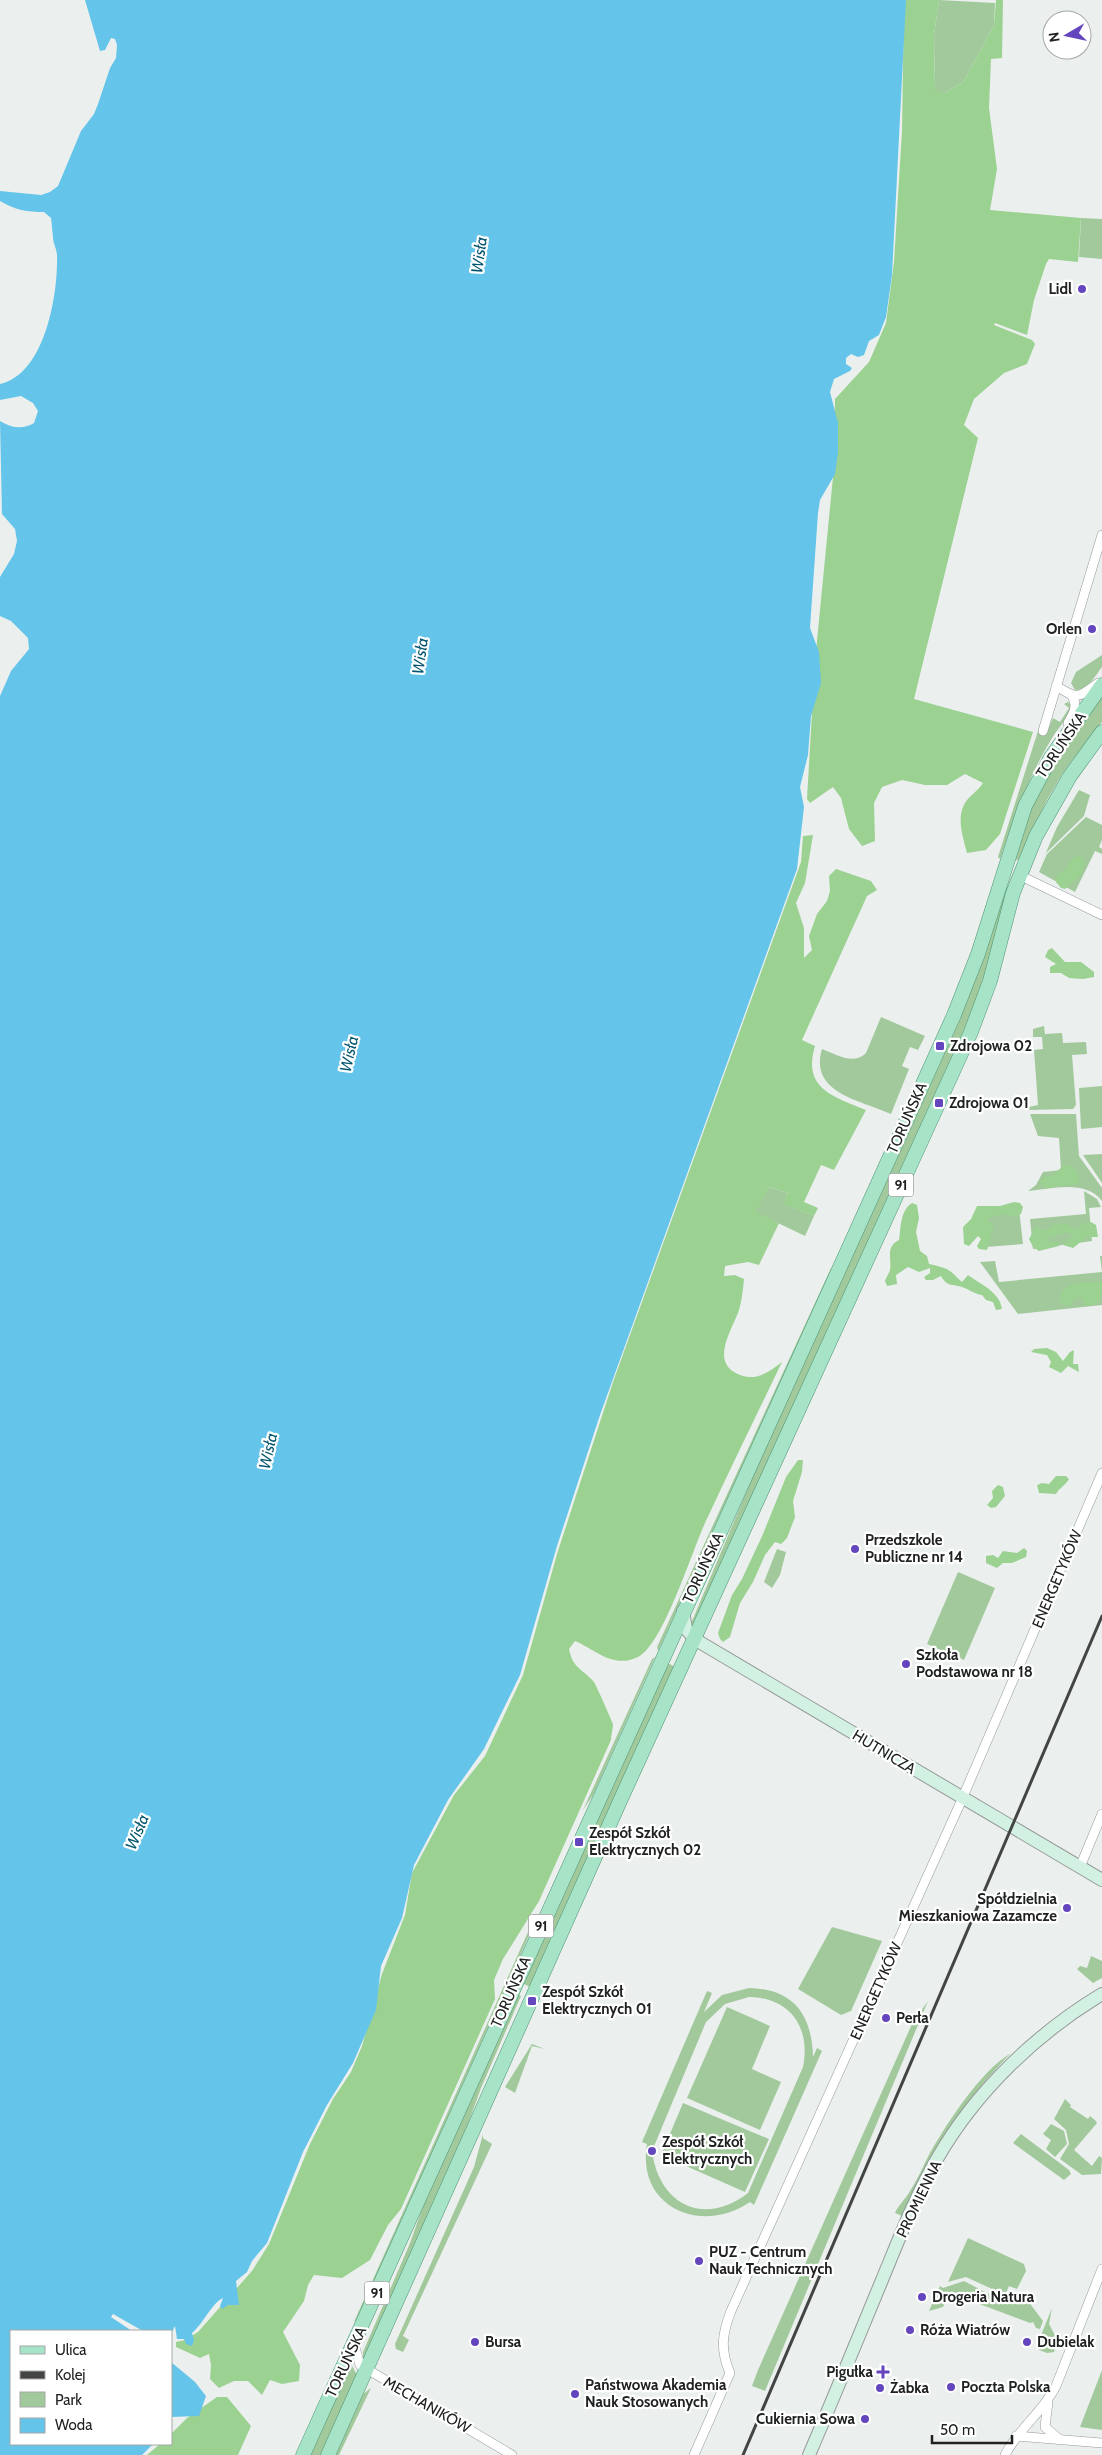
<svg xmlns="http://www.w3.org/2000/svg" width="1102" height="2455" font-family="Cabin,sans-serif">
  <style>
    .green { fill: #a2c99b; fill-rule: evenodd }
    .forest { fill: #9bd191 }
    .water { fill: #65c4e9 }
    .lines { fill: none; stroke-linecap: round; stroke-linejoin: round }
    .street-casing { stroke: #959998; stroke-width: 10 }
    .secondary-casing { stroke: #959998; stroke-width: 14 }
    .primary-casing { stroke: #509375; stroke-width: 15 }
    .street { stroke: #fff; stroke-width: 9 }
    .secondary { stroke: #d2f1e3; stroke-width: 12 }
    .primary { stroke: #a6e3c7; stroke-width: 14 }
    .rail { stroke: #424544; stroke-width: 3 }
    .poi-dot { fill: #6345bd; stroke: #fff; stroke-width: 2 }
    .labels { text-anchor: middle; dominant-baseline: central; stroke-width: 4.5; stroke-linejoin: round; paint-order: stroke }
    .shield { fill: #fff; stroke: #636464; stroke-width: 1 }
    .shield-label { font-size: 14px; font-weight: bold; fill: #202222 }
    .poi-label { font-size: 15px; font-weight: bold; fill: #202222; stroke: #fff; text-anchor: start }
    .street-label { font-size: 15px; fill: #202222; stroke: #fff }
    .water-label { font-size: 16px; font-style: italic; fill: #00556e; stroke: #fff }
  </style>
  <rect width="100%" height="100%" fill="#ebf0ef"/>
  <!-- green -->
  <g class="green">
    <path d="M 939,0 L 995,3 L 994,25 L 964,81 L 945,93 L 935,91 L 934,35 Z"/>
    <path d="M 1081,218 L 1102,219 L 1102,259 L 1079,257 Z"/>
    <path d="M 1102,655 L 1102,667 L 1086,689 L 1075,690 L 1071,683 L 1076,672 Z"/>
    <path d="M 1102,697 L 1102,722 L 1064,771 L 1047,800 L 1019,859 L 1015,861 C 1014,854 1018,846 1020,839 C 1036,785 1070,742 1102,697 Z"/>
    <path d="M 1068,702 L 1071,705 C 1070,717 1058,728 1052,738 C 1029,776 1014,817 1000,859 L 998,857 L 1038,731 L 1046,734 L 1053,718 L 1060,722 L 1069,708 L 1064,704 Z"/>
    <path d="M 1079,790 L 1090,795 L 1084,816 L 1046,853 L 1039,869 L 1057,827 Z"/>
    <path d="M 1086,817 L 1102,825 L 1102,840 L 1099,847 L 1102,849 L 1102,854 L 1095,851 L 1075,892 L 1039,872 L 1047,854 Z"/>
    <path d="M 1006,887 L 1008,889 L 976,1005 L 692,1628 L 692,1621 L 751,1481 L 964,1003 Z"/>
    <path d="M 881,1017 L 925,1036 L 918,1050 L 910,1047 L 902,1066 L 909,1069 L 891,1114 C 860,1100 809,1093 822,1049 C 836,1054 853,1066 866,1053 Z"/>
    <path d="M 1044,1026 L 1045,1034 L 1062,1033 L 1063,1043 L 1086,1042 L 1087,1054 L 1072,1055 L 1076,1105 L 1073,1109 L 1029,1110 L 1029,1107 L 1038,1105 L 1034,1050 L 1043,1049 L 1042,1037 L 1033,1037 L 1033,1029 Z"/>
    <path d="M 1102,1086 L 1102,1127 L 1081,1129 L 1079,1088 Z"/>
    <path d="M 1030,1114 L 1076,1114 L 1079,1156 L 1102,1188 L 1102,1201 C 1086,1179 1051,1189 1028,1191 L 1036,1185 L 1043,1172 L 1061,1170 L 1059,1138 L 1038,1136 Z"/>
    <path d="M 1102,1154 L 1102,1183 L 1083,1155 Z"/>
    <path d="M 769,1187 L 788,1193 L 784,1204 L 814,1216 L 805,1236 L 755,1212 Z"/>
    <path d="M 1084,1191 L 1097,1199 L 1101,1207 L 1089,1208 L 1092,1241 L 1033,1249 L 1030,1219 L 1086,1214 Z"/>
    <path d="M 1019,1209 L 1023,1244 L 986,1247 L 983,1213 Z"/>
    <path d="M 1100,1256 L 1102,1256 L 1102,1305 L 1018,1314 L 980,1262 L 995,1261 L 999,1282 L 1102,1272 Z"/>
    <path d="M 831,1268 L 832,1269 L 658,1651 L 657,1647 Z"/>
    <path d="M 777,1549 L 786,1552 L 780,1575 L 772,1588 L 764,1582 Z"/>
    <path d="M 958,1572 L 995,1588 L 964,1660 L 927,1644 Z"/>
    <path d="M 655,1657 L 593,1795 L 583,1810 L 652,1659 Z"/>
    <path d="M 667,1663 L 676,1667 L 554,1933 L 546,1930 Z"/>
    <path d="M 832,1927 L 882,1941 L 851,2011 L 841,2015 L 798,1989 Z"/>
    <path d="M 531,1931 L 357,2320 L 354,2322 L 528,1932 Z"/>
    <path d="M 544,1936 L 552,1939 L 530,1987 L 522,1983 Z"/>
    <path d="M 1091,1956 L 1102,1961 L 1102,1978 L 1093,1983 L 1077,1969 L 1080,1966 L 1087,1968 Z"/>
    <path d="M 749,1988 C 793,1989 812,2014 813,2057 L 817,2048 L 822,2051 L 754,2205 L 750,2202 C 702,2235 636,2208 647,2144 L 642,2142 L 707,1991 L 712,1993 L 704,2012 L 722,1995 ZM 749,1997 C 790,1998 811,2027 803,2067 L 748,2193 C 704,2227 659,2205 652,2151 L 706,2022 L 725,2004 Z"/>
    <path d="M 518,1994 L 521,1996 L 481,2088 L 468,2124 L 363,2360 L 363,2352 L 410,2243 L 427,2195 Z"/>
    <path d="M 928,2001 L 765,2391 L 752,2386 L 758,2370 L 912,2024 Z"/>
    <path d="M 727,2007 L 770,2026 L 752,2069 L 781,2082 L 760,2130 L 687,2098 Z"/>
    <path d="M 532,2044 L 545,2049 L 532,2046 L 515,2093 L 505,2087 Z"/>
    <path d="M 1011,2053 C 964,2101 929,2154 902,2216 L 895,2213 C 899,2204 905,2200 910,2191 C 918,2179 924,2164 931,2151 C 950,2119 980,2072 1011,2053 Z"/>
    <path d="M 1065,2099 L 1071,2105 L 1070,2107 L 1088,2119 L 1090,2116 L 1096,2121 L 1097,2123 L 1074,2150 L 1092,2166 L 1099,2156 L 1102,2158 L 1101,2174 L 1082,2175 L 1060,2159 L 1069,2144 L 1066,2130 L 1054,2119 Z"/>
    <path d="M 683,2103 L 769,2139 L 745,2192 L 661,2155 Z"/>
    <path d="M 1051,2124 L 1064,2131 L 1067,2144 L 1055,2157 L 1046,2149 L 1051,2140 L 1043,2134 Z"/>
    <path d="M 483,2134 L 483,2138 L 492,2144 L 403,2336 L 409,2340 L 403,2352 L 396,2349 L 395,2344 L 474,2167 Z"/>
    <path d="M 1021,2134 L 1069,2170 L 1071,2174 L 1064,2180 L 1013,2143 Z"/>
    <path d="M 968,2238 L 1024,2264 L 1026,2271 L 1017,2289 L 1009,2286 L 1005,2295 L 966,2277 L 948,2282 Z"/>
    <path d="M 964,2281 L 1008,2304 L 1014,2292 L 1025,2297 L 1043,2321 L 1040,2329 L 1036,2328 L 1033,2322 L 1030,2323 L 950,2293 L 943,2307 L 929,2311 L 940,2286 L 943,2288 Z"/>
    <path d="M 1052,2308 L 1049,2324 L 1058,2341 L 1054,2352 L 1047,2353 L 1039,2350 L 1037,2345 Z"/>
    <path d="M 351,2364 L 357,2375 L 321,2455 L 311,2455 Z"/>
    <path d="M 1102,2370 L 1102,2430 L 1080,2427 Z"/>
    <path d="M 371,2388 L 339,2455 L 336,2455 L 363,2394 Z"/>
  </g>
  <!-- forest -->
  <g class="forest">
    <path d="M 904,0 L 939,0 L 934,35 L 935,90 L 945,93 L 964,81 L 994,25 L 996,0 L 1003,0 L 1002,58 L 991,59 L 989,108 L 997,169 L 990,210 L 1081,218 L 1078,262 L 1049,259 L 1046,264 L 1034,300 L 1027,335 L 995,323 L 994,325 L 1032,340 L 1035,344 L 1027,364 L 1004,373 L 974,399 L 964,425 L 978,438 L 914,699 L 1033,732 L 1000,834 L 986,850 L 967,853 C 963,837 956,818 965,803 C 969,796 978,791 983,783 L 965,774 L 947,785 L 925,785 L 902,780 L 882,787 L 874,803 L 875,841 L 862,846 L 849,829 L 841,798 L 833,787 L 810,803 L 807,799 L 815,661 L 833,477 L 835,399 L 869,362 L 886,323 L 894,262 L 902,131 Z"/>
    <path d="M 813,835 L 805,883 L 796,903 L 804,928 L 804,958 L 812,950 L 809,936 L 817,914 L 827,901 L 830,891 L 829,876 L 836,869 L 871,881 L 877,890 L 867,896 L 802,1040 L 815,1046 C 802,1089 834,1097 866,1110 L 834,1170 L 821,1165 L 804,1202 L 818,1208 L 814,1216 L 783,1204 L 788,1193 L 769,1187 L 756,1212 L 779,1223 L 759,1265 L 748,1262 L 725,1266 L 724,1276 L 735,1275 L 744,1279 C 743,1289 742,1300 739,1310 C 732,1331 707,1365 743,1376 C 759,1380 770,1371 782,1362 C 756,1416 730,1469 705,1523 C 692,1551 663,1645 638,1657 C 613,1669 596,1650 575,1641 L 569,1649 C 573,1669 582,1668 594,1682 C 596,1685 612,1721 613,1724 C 613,1729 611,1735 611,1740 L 539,1901 L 503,1959 L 494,1980 L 495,1999 L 401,2209 L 388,2225 L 370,2260 L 342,2278 L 314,2275 L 308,2285 L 304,2301 L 283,2332 L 300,2365 L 299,2381 L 282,2384 L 270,2380 L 262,2395 L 248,2381 L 234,2381 L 219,2388 L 210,2379 L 211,2365 L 209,2354 L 200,2358 L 176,2347 L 176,2342 L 185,2340 L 198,2332 L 252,2271 L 269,2244 L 310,2144 L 333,2099 L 351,2072 L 362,2046 L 382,1974 L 405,1915 L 412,1873 L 454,1795 L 485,1756 L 523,1675 L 557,1554 L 613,1382 L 801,862 L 803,836 Z"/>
    <path d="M 1080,856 L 1084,860 L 1082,874 L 1065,889 L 1061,888 L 1056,882 L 1057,875 L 1064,871 L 1073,858 Z"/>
    <path d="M 1052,948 L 1065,962 L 1081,962 L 1094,972 L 1094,977 L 1083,979 L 1069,978 L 1061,973 L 1050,973 L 1050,967 L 1056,964 L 1045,957 L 1048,950 Z"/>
    <path d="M 1064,1165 L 1070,1165 L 1077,1171 L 1080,1179 L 1077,1184 L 1046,1188 L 1042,1186 L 1040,1182 L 1044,1177 L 1052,1176 Z"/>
    <path d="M 1014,1202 L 1020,1203 L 1023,1207 L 1021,1214 L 1013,1217 L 1003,1214 L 988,1218 L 987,1221 L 994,1224 L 987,1250 L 979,1249 L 977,1246 L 981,1239 L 978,1236 L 969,1246 L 964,1244 L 963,1227 L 971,1219 L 977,1206 L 1000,1206 Z"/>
    <path d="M 912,1203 L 917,1205 L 919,1218 L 916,1232 L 920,1251 L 927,1256 L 929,1264 C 950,1269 947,1268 962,1282 L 968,1275 C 980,1284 1000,1292 1002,1309 L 996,1310 L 993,1302 L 986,1300 L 982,1295 C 974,1294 969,1289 962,1287 C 952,1284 947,1287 941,1276 L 933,1280 L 926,1280 L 924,1277 L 930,1273 L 930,1268 L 919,1272 L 908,1267 L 896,1275 L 897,1284 L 887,1286 L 885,1281 C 886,1277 889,1274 890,1270 C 892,1258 885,1247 899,1240 C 901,1227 900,1211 912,1203 Z"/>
    <path d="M 1091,1222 L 1096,1225 L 1098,1237 L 1087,1237 L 1073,1248 L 1063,1245 L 1073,1236 L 1067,1232 L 1047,1238 L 1048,1242 L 1058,1241 L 1059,1246 L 1039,1251 L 1033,1247 L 1029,1239 L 1036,1226 L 1046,1231 L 1053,1225 L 1067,1224 L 1075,1230 L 1084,1223 Z"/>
    <path d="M 1083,1282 L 1102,1282 C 1102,1296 1102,1306 1085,1306 L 1082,1297 C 1074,1297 1073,1301 1069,1307 L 1060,1302 C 1060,1286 1070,1285 1083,1282 Z"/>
    <path d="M 1047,1348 L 1056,1352 L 1063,1361 L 1070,1352 L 1074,1350 L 1073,1364 L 1078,1364 L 1079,1372 L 1068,1366 L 1061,1373 L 1049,1367 L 1051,1362 L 1047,1355 L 1031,1352 L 1034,1349 Z"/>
    <path d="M 798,1460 L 803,1460 L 802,1472 L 793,1501 L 795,1517 L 787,1538 L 781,1544 L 775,1542 L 765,1555 L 753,1582 L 740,1603 L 730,1637 L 723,1642 L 720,1639 L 718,1633 L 732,1595 L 742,1579 L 763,1534 L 786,1477 Z"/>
    <path d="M 1056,1476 L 1066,1476 L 1069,1479 C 1065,1486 1059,1488 1056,1494 L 1039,1493 L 1037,1485 L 1042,1483 L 1049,1484 Z"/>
    <path d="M 998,1485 L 1003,1487 L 1005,1496 L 996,1507 L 991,1508 L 987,1505 L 993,1498 L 992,1491 Z"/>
    <path d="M 1024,1548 L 1027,1551 L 1026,1557 L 1012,1563 L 1003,1563 L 997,1568 L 986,1563 L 986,1556 L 993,1555 L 998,1558 L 1003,1551 L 1017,1553 Z"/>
    <path d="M 217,2397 L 227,2397 L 251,2426 L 238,2455 L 147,2455 L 160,2444 L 171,2444 L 171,2434 L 187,2418 Z"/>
  </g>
  <!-- water -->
  <g class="water">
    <path d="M 85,0 L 906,0 L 892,275 L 886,317 L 879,335 L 869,341 L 864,355 L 858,357 L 851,354 L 846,358 L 846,364 L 852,368 L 850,371 L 834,379 L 830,392 L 838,423 L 838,452 L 835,474 L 820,500 L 818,513 L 810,628 L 819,652 L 821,683 L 811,716 L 808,755 L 800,787 L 804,807 L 797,869 L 600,1415 L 557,1546 L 520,1675 L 484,1749 L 448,1800 L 414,1865 L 402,1918 L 381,1966 L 376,2010 L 353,2063 L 327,2105 L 303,2152 L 267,2243 L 252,2261 L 247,2272 L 236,2281 L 239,2305 L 228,2305 L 222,2309 L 220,2306 L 223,2298 C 211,2304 204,2323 192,2333 L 194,2340 L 192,2346 L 186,2344 L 184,2339 L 177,2339 L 175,2326 L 171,2334 L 171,2331 L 143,2331 L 113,2314 L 111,2317 L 132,2331 L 11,2331 L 11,2444 L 153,2444 L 142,2455 L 0,2455 L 0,696 L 11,671 L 29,649 L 28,638 L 11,621 L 0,616 L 0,577 L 14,554 L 17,541 L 15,529 L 2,514 L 0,421 C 12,428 22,430 34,423 L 38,411 L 33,403 L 21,396 L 0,400 L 0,384 C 45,374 58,295 57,256 C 57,249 53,244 53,237 C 52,231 52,224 51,218 L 44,212 C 27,212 15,210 0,201 L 0,191 L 41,195 L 50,192 L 58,186 L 81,131 L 94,114 L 98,104 L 110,68 L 116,58 L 117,45 L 115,39 L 111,38 L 105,50 L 100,51 Z"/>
    <path d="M 171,2362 L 195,2382 L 206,2396 L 199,2416 L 171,2417 Z"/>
  </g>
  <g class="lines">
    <defs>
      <g id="street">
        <path d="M 1056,686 C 1079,700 1078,698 1098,683"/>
        <path d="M 1068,723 C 1074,713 1078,706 1072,696"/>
        <path d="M 1043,731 L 1102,535"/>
        <path d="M 1019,875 L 1102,915"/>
        <path d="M 1080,1867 L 1102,1814"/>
        <path d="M 354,2344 L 360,2365 L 512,2455"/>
        <path d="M 1048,2402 L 1045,2427 L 1060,2440"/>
        <path d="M 1016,2436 L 1102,2443"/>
        <path d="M 694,2455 L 730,2373 C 720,2350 722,2334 731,2311 L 959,1806 L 1102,1473"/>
        <path d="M 1005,2455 C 1018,2429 1043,2412 1056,2386 L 1102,2269"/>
      </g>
      <g id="secondary">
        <path d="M 683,1611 L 686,1629 L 696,1640 L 1102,1880"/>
        <path d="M 809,2455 C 834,2397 858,2338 882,2280 C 899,2239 915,2197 937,2159 C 976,2091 1036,2034 1102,1994"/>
      </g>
      <g id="primary">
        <path d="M 303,2455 L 954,1015 L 978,954 L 1025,806 L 1051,757 L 1102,685"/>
        <path d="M 328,2455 L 620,1801 L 971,1032 L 990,981 L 1013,893 L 1036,836 L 1070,776 L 1102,732"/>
      </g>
    </defs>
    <!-- street casing -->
    <use href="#street" class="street-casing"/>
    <!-- secondary casing -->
    <use href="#secondary" class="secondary-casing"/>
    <!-- primary casing -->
    <use href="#primary" class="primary-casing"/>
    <!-- street -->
    <use href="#street" class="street"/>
    <!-- secondary -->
    <use href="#secondary" class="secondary"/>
    <!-- primary -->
    <use href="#primary" class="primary"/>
    <!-- rail -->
    <path class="rail" d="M 743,2455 L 1102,1616"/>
  </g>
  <!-- markers -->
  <g class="poi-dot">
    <circle cx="1082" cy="289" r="5"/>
    <circle cx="1092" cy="629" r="5"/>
    <rect x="935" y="1041" width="10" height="10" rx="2.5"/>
    <rect x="934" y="1098" width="10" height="10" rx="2.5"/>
    <circle cx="855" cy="1549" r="5"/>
    <circle cx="906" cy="1664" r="5"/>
    <rect x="574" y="1837" width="10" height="10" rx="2.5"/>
    <circle cx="1067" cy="1908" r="5"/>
    <rect x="527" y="1996" width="10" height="10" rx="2.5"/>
    <circle cx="886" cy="2018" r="5"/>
    <circle cx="652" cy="2151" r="5"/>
    <circle cx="699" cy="2261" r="5"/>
    <circle cx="922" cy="2297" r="5"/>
    <circle cx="910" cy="2330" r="5"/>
    <circle cx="475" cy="2342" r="5"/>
    <circle cx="1027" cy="2342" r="5"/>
    <path d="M880.5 2364.5h5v5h5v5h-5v5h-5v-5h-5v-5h5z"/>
    <circle cx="951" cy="2387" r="5"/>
    <circle cx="880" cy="2388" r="5"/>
    <circle cx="575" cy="2394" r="5"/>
    <circle cx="865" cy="2419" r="5"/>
  </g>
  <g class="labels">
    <!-- shield labels -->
    <g class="shield">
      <rect x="888.5" y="1173.5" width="25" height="23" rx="4"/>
      <rect x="528.5" y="1914.5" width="25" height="23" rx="4"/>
      <rect x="364.5" y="2281.5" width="25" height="23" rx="4"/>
    </g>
    <g class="shield-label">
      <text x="901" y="1185">91</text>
      <text x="541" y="1926">91</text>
      <text x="377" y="2293">91</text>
    </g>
    <!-- poi labels -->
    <g class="poi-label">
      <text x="1072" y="289" text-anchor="end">Lidl</text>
      <text x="1082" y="629" text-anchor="end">Orlen</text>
      <text x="950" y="1046">Zdrojowa 02</text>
      <text x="949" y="1103">Zdrojowa 01</text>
      <text x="865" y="1540">Przedszkole<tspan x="865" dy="17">Publiczne nr 14</tspan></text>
      <text x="916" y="1655">Szkoła<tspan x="916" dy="17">Podstawowa nr 18</tspan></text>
      <text x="589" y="1833">Zespół Szkół<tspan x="589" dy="17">Elektrycznych 02</tspan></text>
      <text x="1057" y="1899" text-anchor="end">Spółdzielnia<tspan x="1057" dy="17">Mieszkaniowa Zazamcze</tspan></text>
      <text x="542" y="1992">Zespół Szkół<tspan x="542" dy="17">Elektrycznych 01</tspan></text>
      <text x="896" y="2018">Perła</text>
      <text x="662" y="2142">Zespół Szkół<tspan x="662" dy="17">Elektrycznych</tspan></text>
      <text x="709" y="2252">PUZ - Centrum<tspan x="709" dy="17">Nauk Technicznych</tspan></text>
      <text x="932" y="2297">Drogeria Natura</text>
      <text x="920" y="2330">Róża Wiatrów</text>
      <text x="485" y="2342">Bursa</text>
      <text x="1037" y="2342">Dubielak</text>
      <text x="873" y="2372" text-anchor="end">Pigułka</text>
      <text x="585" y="2385">Państwowa Akademia<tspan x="585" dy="17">Nauk Stosowanych</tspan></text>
      <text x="961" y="2387">Poczta Polska</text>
      <text x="890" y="2388">Żabka</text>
      <text x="855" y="2419" text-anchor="end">Cukiernia Sowa</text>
    </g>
    <!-- street labels -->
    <g class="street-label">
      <text transform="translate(1061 745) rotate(-56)">TORUŃSKA</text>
      <text transform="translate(907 1118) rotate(-66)">TORUŃSKA</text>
      <text transform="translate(703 1568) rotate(-65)">TORUŃSKA</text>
      <text transform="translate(1057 1579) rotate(-67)">ENERGETYKÓW</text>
      <text transform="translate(884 1752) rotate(31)">HUTNICZA</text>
      <text transform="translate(876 1991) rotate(-66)">ENERGETYKÓW</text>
      <text transform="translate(511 1992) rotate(-66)">TORUŃSKA</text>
      <text transform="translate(919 2199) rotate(-64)">PROMIENNA</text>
      <text transform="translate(346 2362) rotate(-65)">TORUŃSKA</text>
      <text transform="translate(427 2405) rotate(30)">MECHANIKÓW</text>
    </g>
    <!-- water labels -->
    <g class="water-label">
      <text transform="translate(479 255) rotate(-82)">Wisła</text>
      <text transform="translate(420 656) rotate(-82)">Wisła</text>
      <text transform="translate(349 1054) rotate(-78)">Wisła</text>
      <text transform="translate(268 1451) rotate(-78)">Wisła</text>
      <text transform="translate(137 1832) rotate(-67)">Wisła</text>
    </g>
  </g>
  <!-- legend -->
  <rect x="10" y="2330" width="162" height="115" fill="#ffffff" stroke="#a6a7a7"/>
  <rect x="20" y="2346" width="25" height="8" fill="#a6e3c7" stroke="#a6a7a7"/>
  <text x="55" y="2355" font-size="15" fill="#202222">Ulica</text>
  <rect x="20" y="2371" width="25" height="8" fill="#424544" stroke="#a6a7a7"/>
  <text x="55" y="2380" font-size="15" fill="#202222">Kolej</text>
  <rect x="20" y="2392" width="25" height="15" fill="#a2c99b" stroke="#a6a7a7"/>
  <text x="55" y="2405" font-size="15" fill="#202222">Park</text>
  <rect x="20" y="2418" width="25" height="15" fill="#65c4e9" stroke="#a6a7a7"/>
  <text x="55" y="2430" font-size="15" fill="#202222">Woda</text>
  <!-- north arrow -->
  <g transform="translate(1067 35) rotate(261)"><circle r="24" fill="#ffffff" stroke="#a6a7a7"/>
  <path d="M0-4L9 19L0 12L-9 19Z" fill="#6345bd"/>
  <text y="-8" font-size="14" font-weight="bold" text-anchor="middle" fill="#202222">N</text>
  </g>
  <!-- scale -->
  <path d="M932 2435v8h80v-8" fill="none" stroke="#202222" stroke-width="2.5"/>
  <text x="940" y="2435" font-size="15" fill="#202222" stroke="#ffffff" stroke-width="4" paint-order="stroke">50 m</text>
</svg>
